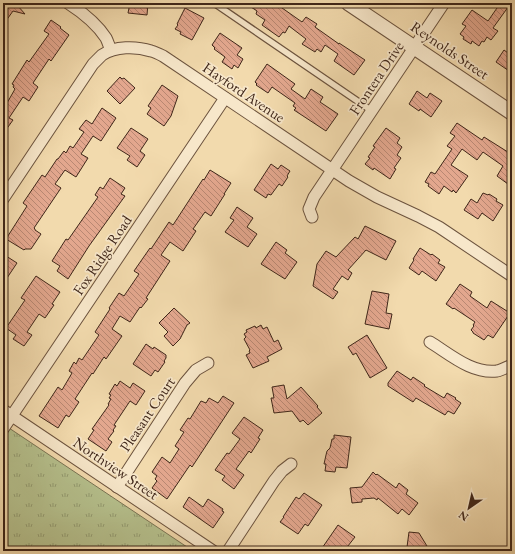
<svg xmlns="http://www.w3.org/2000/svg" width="515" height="554" font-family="'EB Garamond',serif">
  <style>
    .grass { fill: url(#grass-tufts); stroke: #7a7454 }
    .building { fill: url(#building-back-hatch); stroke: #3f2619 }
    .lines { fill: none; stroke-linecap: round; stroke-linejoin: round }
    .service-casing { stroke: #6c533e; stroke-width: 8 }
    .minor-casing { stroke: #6c533e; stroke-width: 13 }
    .tertiary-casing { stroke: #6c533e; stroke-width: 16 }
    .service { stroke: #f7e7ca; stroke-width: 5.5 }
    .minor { stroke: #f7e7ca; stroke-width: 11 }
    .tertiary { stroke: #f7e7ca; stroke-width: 14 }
    .labels { text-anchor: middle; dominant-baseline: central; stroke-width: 3.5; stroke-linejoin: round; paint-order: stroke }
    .street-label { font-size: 15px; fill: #3f2619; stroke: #f7e7ca }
  </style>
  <defs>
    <pattern id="grass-tufts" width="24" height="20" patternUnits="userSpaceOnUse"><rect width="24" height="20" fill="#b6c18e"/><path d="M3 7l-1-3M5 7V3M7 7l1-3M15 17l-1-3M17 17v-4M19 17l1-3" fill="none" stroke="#959d73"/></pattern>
    <pattern id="building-back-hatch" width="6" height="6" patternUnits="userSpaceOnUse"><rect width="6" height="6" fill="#e3a78e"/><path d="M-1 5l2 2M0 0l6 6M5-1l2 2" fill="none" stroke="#b98873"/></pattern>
  </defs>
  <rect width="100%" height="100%" fill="#f2daad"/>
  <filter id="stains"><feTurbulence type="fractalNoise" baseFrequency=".005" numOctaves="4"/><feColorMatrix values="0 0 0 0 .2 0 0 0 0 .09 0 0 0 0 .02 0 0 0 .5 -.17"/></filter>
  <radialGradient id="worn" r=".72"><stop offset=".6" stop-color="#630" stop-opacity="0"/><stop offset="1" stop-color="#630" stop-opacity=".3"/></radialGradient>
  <!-- grass -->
  <path class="grass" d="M 3,424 L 193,551 L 3,551 Z"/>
  <!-- building -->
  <g class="building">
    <path d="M 3,3 L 18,3 L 17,5 L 25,14 L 13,11 L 3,25 Z"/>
    <path d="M 130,3 L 148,3 L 147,15 L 128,13 Z"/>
    <path d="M 245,3 L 275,3 L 302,22 L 306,17 L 317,24 L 315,27 L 339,44 L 339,43 L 365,60 L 354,75 L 334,61 L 338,54 L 325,45 L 321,52 L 317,49 L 315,52 L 302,44 L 306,39 L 289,26 L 285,33 L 283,32 L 279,37 L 262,25 L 265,20 L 256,14 L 257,11 Z"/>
    <path d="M 490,3 L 511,3 L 493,28 L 498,31 L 491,40 L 487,37 L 484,42 L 482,41 L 479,46 L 472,41 L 471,44 L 463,39 L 464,37 L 460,34 L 466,26 L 462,24 L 472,10 L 488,21 L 497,8 Z"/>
    <path d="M 185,8 L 204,18 L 192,40 L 180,34 L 181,32 L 175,29 L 178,25 L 177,24 Z"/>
    <path d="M 51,20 L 61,27 L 60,28 L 69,35 L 51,61 L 49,59 L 33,83 L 38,87 L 29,101 L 23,97 L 9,118 L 13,120 L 3,134 L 3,101 L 7,103 L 15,89 L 13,87 L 14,85 L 12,84 L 27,60 L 29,62 L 49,34 L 44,31 Z"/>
    <path d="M 220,33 L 242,48 L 237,55 L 243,59 L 238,68 L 234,65 L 232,69 L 222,62 L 225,57 L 214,49 L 215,48 L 212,45 Z"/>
    <path d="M 504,50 L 512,56 L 512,73 L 496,62 Z"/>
    <path d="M 267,64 L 295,84 L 291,89 L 305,99 L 311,89 L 323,97 L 320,102 L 338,114 L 326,131 L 294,110 L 296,108 L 293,106 L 295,103 L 272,87 L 268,93 L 256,85 L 257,84 L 255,82 Z"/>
    <path d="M 120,77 L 122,79 L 124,78 L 135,88 L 120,104 L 107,91 Z"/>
    <path d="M 162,85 L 178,96 L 171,116 L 164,126 L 147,114 L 151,108 L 148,106 Z"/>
    <path d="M 417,91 L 427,98 L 430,93 L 442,101 L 431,117 L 420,109 L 419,111 L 409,104 Z"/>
    <path d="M 102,108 L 116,118 L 101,141 L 93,136 L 81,154 L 88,158 L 76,177 L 65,170 L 55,184 L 61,188 L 34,228 L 35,229 L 35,230 L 41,234 L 31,249 L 25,249 L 24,250 L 6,239 L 27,206 L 23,203 L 42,175 L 45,177 L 57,159 L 58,159 L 64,151 L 66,153 L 70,146 L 73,148 L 84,132 L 79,129 L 86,120 L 92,124 Z"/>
    <path d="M 457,123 L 482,140 L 484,137 L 511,154 L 512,154 L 512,187 L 497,176 L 503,166 L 483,152 L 477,160 L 462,149 L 451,165 L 468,176 L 456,193 L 453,190 L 452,192 L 444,186 L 439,194 L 428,186 L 429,184 L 425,182 L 431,172 L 435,174 L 452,149 L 447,146 L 455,136 L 450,133 Z"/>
    <path d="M 131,128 L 148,139 L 140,151 L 145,155 L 137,167 L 127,160 L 130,156 L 117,148 Z"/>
    <path d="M 386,128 L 400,138 L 397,143 L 402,147 L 397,155 L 401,158 L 394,168 L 396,169 L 390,179 L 374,168 L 373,170 L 365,164 L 370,158 L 368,157 L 375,147 L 373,146 Z"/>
    <path d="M 271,164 L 278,169 L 281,165 L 290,171 L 287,176 L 288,177 L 282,186 L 279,184 L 271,195 L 268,194 L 266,198 L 254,190 Z"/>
    <path d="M 210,170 L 231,183 L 224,194 L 225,194 L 211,216 L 205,212 L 193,229 L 196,231 L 183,251 L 170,242 L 161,255 L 170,261 L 146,298 L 148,299 L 141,308 L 140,307 L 130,322 L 120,316 L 112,329 L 122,336 L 106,359 L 104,357 L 93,374 L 92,373 L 75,399 L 79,402 L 69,417 L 66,415 L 58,428 L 39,416 L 58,387 L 62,390 L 72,373 L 69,371 L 74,362 L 76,364 L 79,358 L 82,360 L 99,335 L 95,332 L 110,309 L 109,308 L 119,293 L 124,296 L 139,274 L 134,271 L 150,248 L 151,249 L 169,222 L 173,225 L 203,179 L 204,180 Z"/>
    <path d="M 110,178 L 125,188 L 121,194 L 125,196 L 89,246 L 68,279 L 57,271 L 60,266 L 52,261 L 66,239 L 68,240 L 98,197 L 95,195 L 100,187 L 103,189 Z"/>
    <path d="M 483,193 L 488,195 L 489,194 L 497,199 L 496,201 L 503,205 L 493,221 L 482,213 L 478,219 L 464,210 L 471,199 L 477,203 Z"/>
    <path d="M 237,207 L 253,218 L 247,227 L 257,234 L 248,247 L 225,232 L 234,220 L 230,218 Z"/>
    <path d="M 365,226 L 396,241 L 386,260 L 366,250 L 348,270 L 352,273 L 348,280 L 342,276 L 333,289 L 338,292 L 333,299 L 313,286 L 317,264 L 326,251 L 336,257 L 355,237 L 358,239 Z"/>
    <path d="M 276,242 L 287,250 L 285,253 L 297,262 L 285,279 L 261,264 Z"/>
    <path d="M 420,248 L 431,255 L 432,254 L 440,260 L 438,263 L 445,267 L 436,281 L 422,271 L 419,275 L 409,268 L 414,260 L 413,259 Z"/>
    <path d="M 3,254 L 17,263 L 3,284 Z"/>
    <path d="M 36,276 L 60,292 L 52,304 L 54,305 L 45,318 L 39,314 L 27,332 L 32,335 L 24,346 L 13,339 L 16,335 L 6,328 L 25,300 L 21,298 Z"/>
    <path d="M 460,284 L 472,292 L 470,296 L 487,308 L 491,301 L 510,313 L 493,338 L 488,335 L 484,340 L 473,333 L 473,332 L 471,330 L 474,326 L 473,325 L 475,322 L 454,308 L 453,309 L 446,304 Z"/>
    <path d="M 372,291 L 389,294 L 386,313 L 392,314 L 389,329 L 365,324 Z"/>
    <path d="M 174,308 L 190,323 L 187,325 L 180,339 L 173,346 L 164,336 L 168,332 L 159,323 Z"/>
    <path d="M 261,325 L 263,329 L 267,327 L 274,342 L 278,340 L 282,349 L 267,357 L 269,361 L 253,368 L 246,355 L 250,353 L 249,351 L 250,350 L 244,339 L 246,337 L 244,334 L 247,332 L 246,330 L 255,326 L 256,328 Z"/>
    <path d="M 367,335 L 387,368 L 370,378 L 356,353 L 353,355 L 348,347 Z"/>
    <path d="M 146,344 L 153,349 L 154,347 L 166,355 L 166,358 L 164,361 L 165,362 L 158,372 L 155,370 L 151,376 L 133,364 Z"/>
    <path d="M 397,371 L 411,380 L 413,377 L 425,385 L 424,386 L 444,398 L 447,393 L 456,398 L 455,399 L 461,403 L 454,414 L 448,411 L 445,415 L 416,398 L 413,402 L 388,386 L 388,383 Z"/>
    <path d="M 120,381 L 130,388 L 133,383 L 145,391 L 136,405 L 130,401 L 114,425 L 116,426 L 113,430 L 114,431 L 108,439 L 112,442 L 106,451 L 88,439 L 94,430 L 92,429 L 109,405 L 108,404 L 111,399 L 109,398 L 111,395 L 109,394 L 115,384 L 117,386 Z"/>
    <path d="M 284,385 L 287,399 L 301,387 L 318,406 L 317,407 L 322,413 L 308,425 L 303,420 L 300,422 L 292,411 L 274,413 L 271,398 L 274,398 L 272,387 Z"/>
    <path d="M 223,396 L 234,403 L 192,467 L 190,465 L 167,499 L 152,488 L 157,481 L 155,479 L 157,476 L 152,472 L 162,457 L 170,463 L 179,449 L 175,446 L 184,432 L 180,430 L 188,418 L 190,419 L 201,401 L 206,403 L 209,398 L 218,403 Z"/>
    <path d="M 244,417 L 263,430 L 258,438 L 260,439 L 251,453 L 249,451 L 236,469 L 244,475 L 234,489 L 222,480 L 225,476 L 215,470 L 227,453 L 229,454 L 240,439 L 232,433 Z"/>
    <path d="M 334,435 L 351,437 L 347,468 L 336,467 L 335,472 L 325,471 L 326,464 L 324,464 L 326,455 L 327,451 L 330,448 L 332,439 L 334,439 Z"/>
    <path d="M 373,472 L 376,475 L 377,474 L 396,488 L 399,483 L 408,490 L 406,494 L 418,503 L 409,515 L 402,509 L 398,514 L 378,498 L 377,500 L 374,498 L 362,499 L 362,502 L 352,503 L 350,488 L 362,487 Z"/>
    <path d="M 304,493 L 322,505 L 308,526 L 305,524 L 298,534 L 280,522 L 284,517 L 283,517 L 296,497 L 299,499 Z"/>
    <path d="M 189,497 L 203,507 L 208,499 L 223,509 L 222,511 L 224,512 L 213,528 L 183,507 Z"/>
    <path d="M 338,525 L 355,537 L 344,551 L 320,551 Z"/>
    <path d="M 409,532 L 419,533 L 430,551 L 409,550 L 407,547 Z"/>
  </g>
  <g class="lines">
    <defs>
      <path id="service" d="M 214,3 L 372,111"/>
      <g id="minor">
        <path d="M 68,3 C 82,12 97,24 106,38 C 108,42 109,46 111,50"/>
        <path d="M 3,199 L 93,64 C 96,61 99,58 102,55 C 115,46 136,46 151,51 C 155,52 159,54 163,56 L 349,181 L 377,197 L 418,216 L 439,227 L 512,276"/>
        <path d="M 312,217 L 309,209 L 314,197 L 444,3"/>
        <path d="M 430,342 C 451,355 472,374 497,371 C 502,370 507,367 512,365"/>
        <path d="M 3,410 L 213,551"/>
        <path d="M 3,429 L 225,98"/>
        <path d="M 117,487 L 185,383 L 196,370 L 208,363"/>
        <path d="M 228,551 L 274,481 L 282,471 L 291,464"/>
      </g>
      <path id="tertiary" d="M 348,3 L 512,113"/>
    </defs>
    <!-- service casing -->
    <use href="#service" class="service-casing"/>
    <!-- minor casing -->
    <use href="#minor" class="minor-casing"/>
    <!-- tertiary casing -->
    <use href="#tertiary" class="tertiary-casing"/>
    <!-- service -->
    <use href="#service" class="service"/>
    <!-- minor -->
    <use href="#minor" class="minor"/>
    <!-- tertiary -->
    <use href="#tertiary" class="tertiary"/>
  </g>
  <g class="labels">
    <!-- street labels -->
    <g class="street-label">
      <text transform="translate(450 50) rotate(34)">Reynolds Street</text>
      <text transform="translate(376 78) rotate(-56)">Frontera Drive</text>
      <text transform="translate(244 92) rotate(34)">Hayford Avenue</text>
      <text transform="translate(102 255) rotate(-56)">Fox Ridge Road</text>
      <text transform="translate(147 414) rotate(-56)">Pleasant Court</text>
      <text transform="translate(116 468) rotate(34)">Northview Street</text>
    </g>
  </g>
  <!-- margin -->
  <rect width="515" height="554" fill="none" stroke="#f2daad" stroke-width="16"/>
  <rect x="4" y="4" width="507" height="546" fill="none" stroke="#3f2619" stroke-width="2"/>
  <rect x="8" y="8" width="499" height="538" fill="none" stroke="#3f2619"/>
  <!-- north arrow -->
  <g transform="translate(469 508) rotate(214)" stroke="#f7e7ca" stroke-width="3" paint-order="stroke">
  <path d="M0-3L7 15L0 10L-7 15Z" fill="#3f2619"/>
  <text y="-6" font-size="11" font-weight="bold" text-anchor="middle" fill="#3f2619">N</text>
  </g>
  <rect width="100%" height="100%" filter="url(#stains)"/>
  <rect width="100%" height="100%" fill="url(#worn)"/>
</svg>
